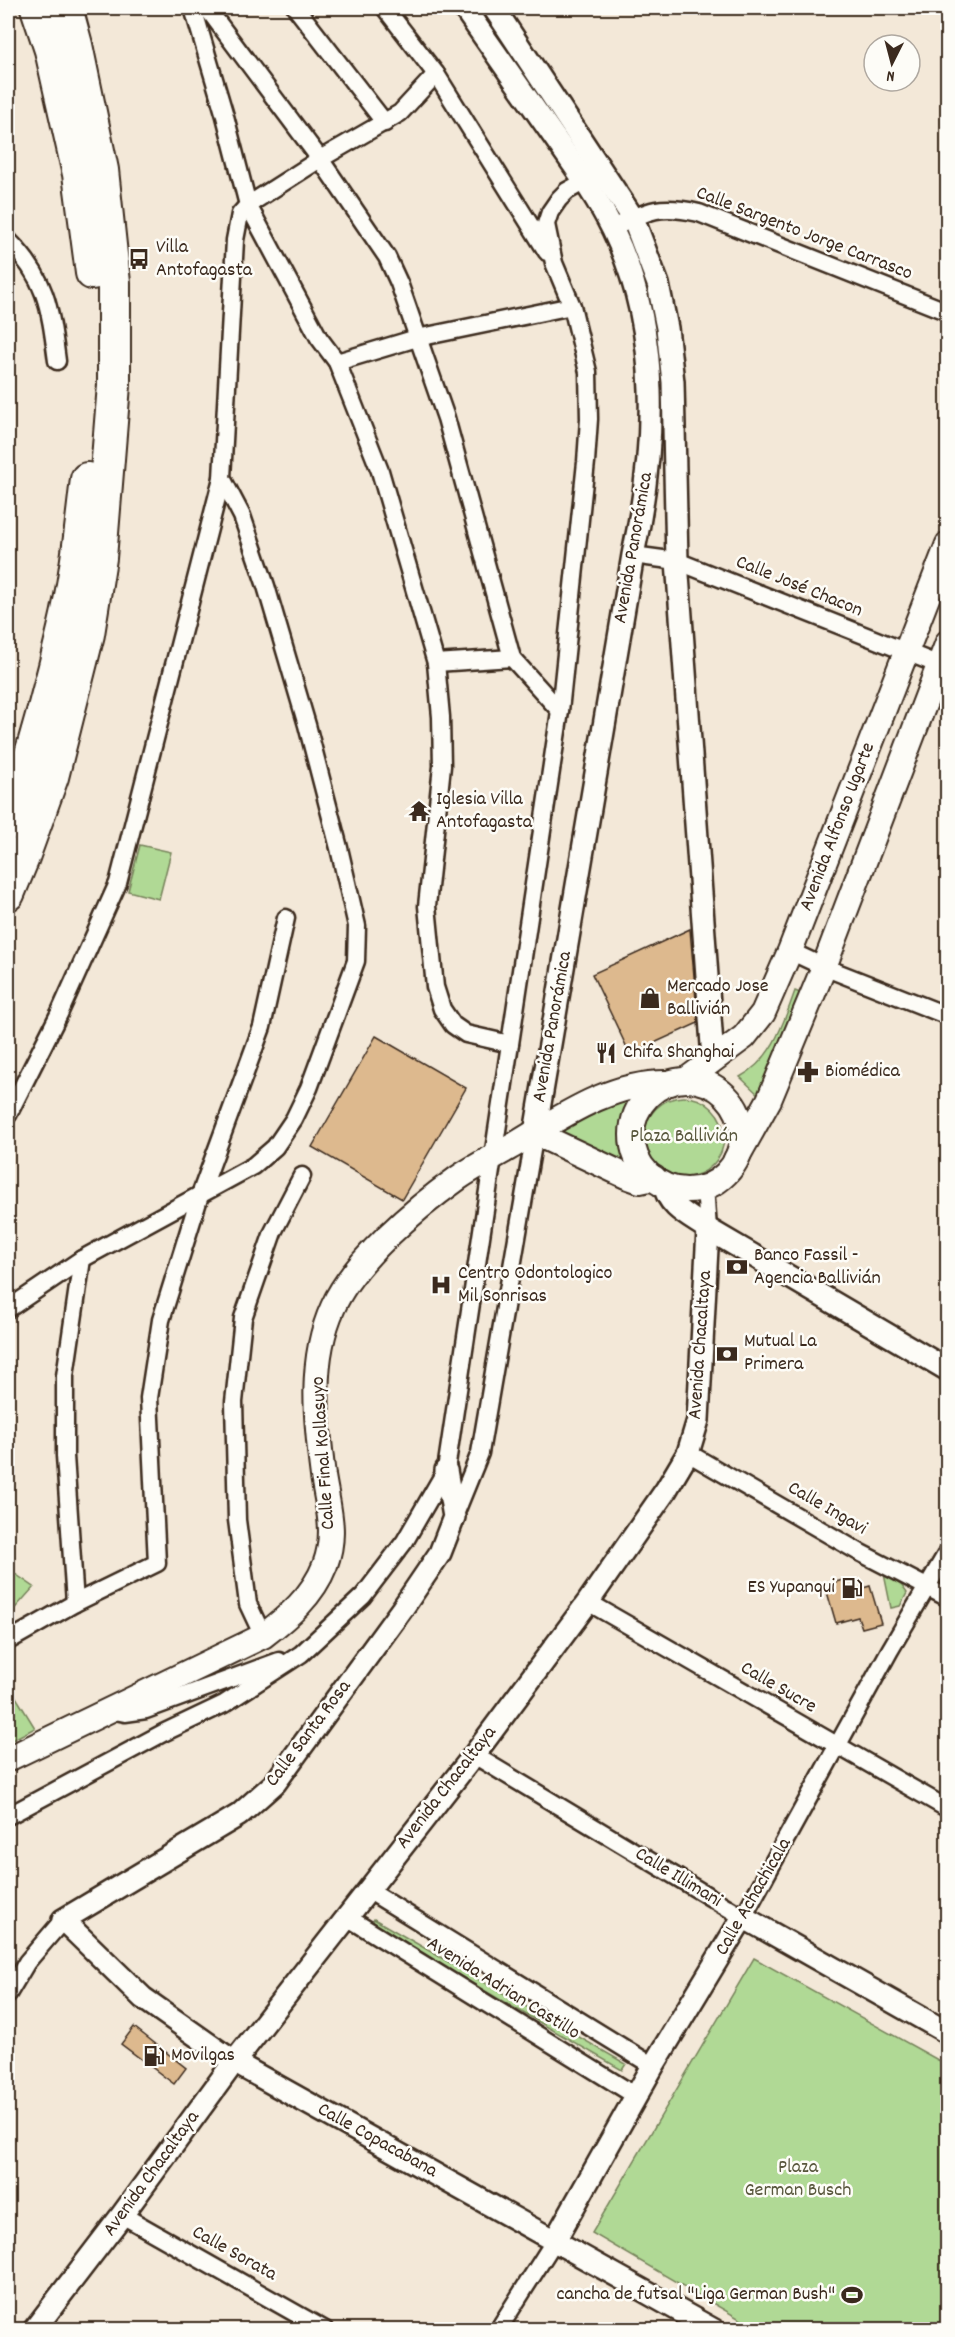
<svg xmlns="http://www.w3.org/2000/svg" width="955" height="2337" font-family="Dekko,sans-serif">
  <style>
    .green { fill: #b0d995; stroke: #76825a; stroke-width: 1.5 }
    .building { fill: #ddb98e; stroke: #3b2a1e; stroke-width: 1.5 }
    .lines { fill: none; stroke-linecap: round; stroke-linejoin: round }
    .minor-casing { stroke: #3b2a1e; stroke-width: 21 }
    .tertiary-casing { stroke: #3b2a1e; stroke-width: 26 }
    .secondary-casing { stroke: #3b2a1e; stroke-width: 28 }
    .motorway-casing { stroke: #3b2a1e; stroke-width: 36 }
    .minor { stroke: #fdfcf7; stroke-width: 16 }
    .tertiary { stroke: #fdfcf7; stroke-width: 21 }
    .secondary { stroke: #fdfcf7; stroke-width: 24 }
    .motorway { stroke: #fdfcf7; stroke-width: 32 }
    .labels { text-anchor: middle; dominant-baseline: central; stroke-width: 5; stroke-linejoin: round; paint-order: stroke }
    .street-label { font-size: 20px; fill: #3b2a1e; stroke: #fdfcf7 }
    .poi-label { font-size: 20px; fill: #3b2a1e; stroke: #fdfcf7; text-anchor: start }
    .park-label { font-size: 20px; fill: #58563c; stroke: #fdfcf7 }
  </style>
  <rect width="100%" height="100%" fill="#f3e8d8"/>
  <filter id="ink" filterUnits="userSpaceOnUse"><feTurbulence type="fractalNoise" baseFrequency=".0167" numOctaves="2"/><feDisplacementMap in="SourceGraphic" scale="12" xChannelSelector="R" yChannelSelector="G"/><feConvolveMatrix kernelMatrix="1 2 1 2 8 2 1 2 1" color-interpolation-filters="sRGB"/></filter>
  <g filter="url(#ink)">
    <!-- green -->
    <g class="green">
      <path d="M 140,845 L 171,852 L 159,899 L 128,891 Z"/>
      <path d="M 795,991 L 800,993 L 762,1098 L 740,1077 C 773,1059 783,1024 795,991 Z"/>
      <path d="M 637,1087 C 623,1120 624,1141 637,1175 L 564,1137 L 562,1126 Z"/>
      <circle cx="684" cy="1137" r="40"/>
      <path d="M 8,1569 L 34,1587 L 8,1616 Z"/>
      <path d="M 884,1574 L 902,1586 L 907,1593 L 900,1606 L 891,1608 Z"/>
      <path d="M 8,1684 L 35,1728 L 8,1742 Z"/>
      <path d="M 374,1919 L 626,2064 L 622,2070 L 371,1925 Z"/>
      <path d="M 754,1958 L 947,2065 L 947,2329 L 757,2329 L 592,2233 Z"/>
    </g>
    <!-- building -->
    <g class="building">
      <path d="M 690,929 L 698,1023 L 630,1054 L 592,974 Z"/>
      <path d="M 376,1036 L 466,1088 L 402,1199 L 312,1147 Z"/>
      <path d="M 843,1580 L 846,1593 L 870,1586 L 881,1623 L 862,1628 L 858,1617 L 836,1623 L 825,1585 Z"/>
      <path d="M 134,2027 L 186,2068 L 174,2084 L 121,2044 Z"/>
    </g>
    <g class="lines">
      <defs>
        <g id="minor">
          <path d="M 193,8 L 225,116 L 248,205 L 319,338 L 337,362 L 380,471 L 436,663 L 441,717 L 442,766 L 427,906 L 435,987 L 442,1009 L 453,1025 L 466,1034 L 510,1044"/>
          <path d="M 207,8 L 320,159 L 387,257 L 399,283 L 446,418 L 512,658"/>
          <path d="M 296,8 L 385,123"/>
          <path d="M 385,8 L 436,74 L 547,252"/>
          <path d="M 612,229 C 649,210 658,204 699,213 L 948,312"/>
          <path d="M 8,240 C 47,279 50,308 57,361"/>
          <path d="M 337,362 L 417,338 L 572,306"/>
          <path d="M 633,555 L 677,561 L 947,668"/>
          <path d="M 436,663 L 512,658 L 560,711"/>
          <path d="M 790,951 L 824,967 L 948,1016"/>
          <path d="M 8,1115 L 59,1014 L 118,883 L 222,478 L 235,240 L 240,214 L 248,205 L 320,159 L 400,113 L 436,74"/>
          <path d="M 705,1186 L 708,1229"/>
          <path d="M 8,1309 L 82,1259 L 253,1166 L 275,1147 L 294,1119 L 309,1088 L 356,961 L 357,926 L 339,848 L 307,725 L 266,586 L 242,516 L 222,478"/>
          <path d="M 688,1453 L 859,1552 L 948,1598"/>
          <path d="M 454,1517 L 480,1453 L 535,1133"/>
          <path d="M 588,1602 L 948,1809"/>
          <path d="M 75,1603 L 65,1456 L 65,1376 L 82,1259"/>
          <path d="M 263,1636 L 248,1604 L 237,1520 L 234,1402 L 243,1318 L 273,1232 L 302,1176"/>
          <path d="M 8,1641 L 75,1603 L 157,1563 L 149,1398 L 161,1320 L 200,1195 L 262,1027 L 286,918"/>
          <path d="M 110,1710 L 125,1713 L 146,1710 L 279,1661"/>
          <path d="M 474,1755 L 743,1917 L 890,1650 L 948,1551"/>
          <path d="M 8,1816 L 163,1733 L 224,1704 L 301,1654 L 363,1596 L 405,1541 L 446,1470 L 560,711 L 586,462 L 589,419 L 588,372 L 572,306 L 554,263 L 546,224 L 550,212 L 559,199 L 567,191 L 585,181"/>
          <path d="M 368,1890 L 653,2066"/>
          <path d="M 347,1917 L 636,2096"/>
          <path d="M 8,1994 L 27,1962 L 63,1920"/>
          <path d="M 122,2215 L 325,2330"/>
          <path d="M 498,2330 L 555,2240"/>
        </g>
        <g id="tertiary">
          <path d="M 464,8 C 493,49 521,90 550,131 C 572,163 596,195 613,230 C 662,332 656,447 633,555 L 535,1133"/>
          <path d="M 494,8 L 633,218 L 658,284 L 667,328 L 673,382 L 677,561 L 713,1059"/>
          <path d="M 664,1184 C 667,1207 691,1217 708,1229 L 948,1370"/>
          <path d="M 446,1470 L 454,1517 L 440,1553 L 402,1609 L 275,1783 L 239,1815 L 63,1920 L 143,1998 L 234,2062 L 714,2330"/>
          <path d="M 555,2240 L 653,2066 L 743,1917 L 948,2033"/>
          <path d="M 34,2330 L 122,2215 L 234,2062 L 474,1755 L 588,1602 L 666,1490 L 688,1453 L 698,1420 L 708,1229"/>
        </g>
        <g id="secondary">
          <path d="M 686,1080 L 744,1037 L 763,1013 L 790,951 L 948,544"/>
          <circle cx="687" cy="1135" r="55"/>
          <path d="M 535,1133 L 626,1176 L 640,1181 L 654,1178"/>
          <path d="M 736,1159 L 769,1100 L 824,967 L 948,642"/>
          <path d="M 8,1759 L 263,1636 C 288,1617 313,1596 325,1565 C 337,1533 328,1508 323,1476 C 316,1421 309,1359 333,1307 C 354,1260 416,1208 458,1178 C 474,1167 492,1158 509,1148 C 558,1119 610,1081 670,1083"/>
        </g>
        <g id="motorway">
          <path d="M 37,8 L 51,50 L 79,174 L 92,273"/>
          <path d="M 8,823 C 31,760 49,694 64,629 C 76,580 81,529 87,479"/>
          <path d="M 8,894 L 22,860 L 52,777 L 88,634 L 100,558 L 114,385 L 114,283 L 102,170 L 76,45 L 66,8"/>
        </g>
      </defs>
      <!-- minor casing -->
      <use href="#minor" class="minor-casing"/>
      <!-- tertiary casing -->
      <use href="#tertiary" class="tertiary-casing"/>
      <!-- secondary casing -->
      <use href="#secondary" class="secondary-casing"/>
      <!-- motorway casing -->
      <use href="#motorway" class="motorway-casing"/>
      <!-- minor -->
      <use href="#minor" class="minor"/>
      <!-- tertiary -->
      <use href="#tertiary" class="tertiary"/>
      <!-- secondary -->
      <use href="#secondary" class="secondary"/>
      <!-- motorway -->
      <use href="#motorway" class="motorway"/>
    </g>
  </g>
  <!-- icons -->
  <defs>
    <symbol id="bus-bare" viewBox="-9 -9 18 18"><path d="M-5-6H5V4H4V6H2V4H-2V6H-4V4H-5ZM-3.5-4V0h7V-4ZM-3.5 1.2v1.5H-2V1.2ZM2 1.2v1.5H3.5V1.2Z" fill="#3b2a1e" stroke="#fdfcf7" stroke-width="2.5" paint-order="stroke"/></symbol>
    <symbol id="temple-bare" viewBox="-9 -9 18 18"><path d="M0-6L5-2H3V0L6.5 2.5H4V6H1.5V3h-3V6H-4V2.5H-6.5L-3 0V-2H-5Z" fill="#3b2a1e" stroke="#fdfcf7" stroke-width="2.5" paint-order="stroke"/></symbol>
    <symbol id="shop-bare" viewBox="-9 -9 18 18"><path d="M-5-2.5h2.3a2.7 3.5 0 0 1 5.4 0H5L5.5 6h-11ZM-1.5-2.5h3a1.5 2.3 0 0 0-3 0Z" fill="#3b2a1e" stroke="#fdfcf7" stroke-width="2.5" paint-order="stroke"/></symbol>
    <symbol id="restaurant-bare" viewBox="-9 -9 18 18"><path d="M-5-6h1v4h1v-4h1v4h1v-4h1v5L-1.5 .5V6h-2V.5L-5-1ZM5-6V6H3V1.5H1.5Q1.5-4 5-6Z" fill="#3b2a1e" stroke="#fdfcf7" stroke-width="2.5" paint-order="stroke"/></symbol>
    <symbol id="pharmacy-bare" viewBox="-9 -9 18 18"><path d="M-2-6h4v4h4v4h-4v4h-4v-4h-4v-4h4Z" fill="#3b2a1e" stroke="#fdfcf7" stroke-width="2.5" paint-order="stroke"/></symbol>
    <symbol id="bank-bare" viewBox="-9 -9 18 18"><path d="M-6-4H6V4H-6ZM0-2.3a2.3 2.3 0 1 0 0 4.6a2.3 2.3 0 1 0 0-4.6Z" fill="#3b2a1e" stroke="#fdfcf7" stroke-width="2.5" paint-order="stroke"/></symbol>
    <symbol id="hospital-bare" viewBox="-9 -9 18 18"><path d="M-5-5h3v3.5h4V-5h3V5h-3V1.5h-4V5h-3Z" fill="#3b2a1e" stroke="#fdfcf7" stroke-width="2.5" paint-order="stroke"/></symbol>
    <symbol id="fuel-bare" viewBox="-9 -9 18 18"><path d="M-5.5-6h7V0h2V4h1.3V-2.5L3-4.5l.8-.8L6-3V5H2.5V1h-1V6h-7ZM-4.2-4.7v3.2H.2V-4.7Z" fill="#3b2a1e" stroke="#fdfcf7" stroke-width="2.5" paint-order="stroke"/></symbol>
    <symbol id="stadium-bare" viewBox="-9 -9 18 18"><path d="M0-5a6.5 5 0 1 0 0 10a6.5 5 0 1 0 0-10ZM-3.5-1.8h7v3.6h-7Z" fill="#3b2a1e" stroke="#fdfcf7" stroke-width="2.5" paint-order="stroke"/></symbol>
  </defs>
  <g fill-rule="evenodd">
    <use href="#bus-bare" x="124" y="244" width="30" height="30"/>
    <use href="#temple-bare" x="404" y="796" width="30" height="30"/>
    <use href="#shop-bare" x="635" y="983" width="30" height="30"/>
    <use href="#restaurant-bare" x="591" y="1038" width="30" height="30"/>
    <use href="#pharmacy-bare" x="793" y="1057" width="30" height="30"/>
    <use href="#bank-bare" x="722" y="1252" width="30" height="30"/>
    <use href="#hospital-bare" x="426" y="1270" width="30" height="30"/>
    <use href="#bank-bare" x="712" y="1339" width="30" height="30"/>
    <use href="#fuel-bare" x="837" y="1573" width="30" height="30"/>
    <use href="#fuel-bare" x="139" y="2041" width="30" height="30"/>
    <use href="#stadium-bare" x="837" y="2280" width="30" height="30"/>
  </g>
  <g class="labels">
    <!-- street labels -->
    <g class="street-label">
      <text transform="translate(804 234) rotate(21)">Calle Sargento Jorge Carrasco</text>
      <text transform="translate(634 548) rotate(-80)">Avenida Panorámica</text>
      <text transform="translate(799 587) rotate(22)">Calle José Chacon</text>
      <text transform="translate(838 827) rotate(-69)">Avenida Alfonso Ugarte</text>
      <text transform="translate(553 1027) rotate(-80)">Avenida Panorámica</text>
      <text transform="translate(701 1345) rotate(-86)">Avenida Chacaltaya</text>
      <text transform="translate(324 1453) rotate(-94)">Calle Final Kollasuyo</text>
      <text transform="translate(827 1509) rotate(30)">Calle Ingavi</text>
      <text transform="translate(778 1688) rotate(30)">Calle Sucre</text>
      <text transform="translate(309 1734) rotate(-53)">Calle Santa Rosa</text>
      <text transform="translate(447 1788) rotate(-52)">Avenida Chacaltaya</text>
      <text transform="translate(678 1878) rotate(31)">Calle Illimani</text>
      <text transform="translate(754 1897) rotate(-60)">Calle Achachicala</text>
      <text transform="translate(503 1989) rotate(32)">Avenida Adrian Castillo</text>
      <text transform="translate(377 2141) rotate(29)">Calle Copacabana</text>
      <text transform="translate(152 2174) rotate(-54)">Avenida Chacaltaya</text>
      <text transform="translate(234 2254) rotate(29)">Calle Sorata</text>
    </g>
    <!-- poi labels -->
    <g class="poi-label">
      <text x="156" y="248">Villa<tspan x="156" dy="23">Antofagasta</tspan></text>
      <text x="436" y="800">Iglesia Villa<tspan x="436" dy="23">Antofagasta</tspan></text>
      <text x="667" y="987">Mercado Jose<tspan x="667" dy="23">Ballivián</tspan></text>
      <text x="623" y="1053">Chifa Shanghai</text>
      <text x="825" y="1072">Biomédica</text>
      <text x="754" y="1256">Banco Fassil -<tspan x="754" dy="23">Agencia Ballivián</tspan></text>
      <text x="458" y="1274">Centro Odontologico<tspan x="458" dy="23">Mil Sonrisas</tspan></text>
      <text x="744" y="1342">Mutual La<tspan x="744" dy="23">Primera</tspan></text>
      <text x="835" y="1588" text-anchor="end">ES Yupanqui</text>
      <text x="171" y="2056">Movilgas</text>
      <text x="835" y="2295" text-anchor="end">cancha de futsal "Liga German Bush"</text>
    </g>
    <!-- park labels -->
    <g class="park-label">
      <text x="684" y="1137">Plaza Ballivián</text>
      <text x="798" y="2168">Plaza<tspan x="798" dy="23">German Busch</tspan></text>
    </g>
  </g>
  <!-- margin -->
  <rect width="955" height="2337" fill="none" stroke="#fdfcf7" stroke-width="30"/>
  <rect x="15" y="15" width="925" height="2307" fill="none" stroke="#3b2a1e" stroke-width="2" filter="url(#ink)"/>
  <!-- north arrow -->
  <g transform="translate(892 63) rotate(186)"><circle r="28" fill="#fdfcf7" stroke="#afa8a0" stroke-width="1.5"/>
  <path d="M0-4.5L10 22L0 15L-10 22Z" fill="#3b2a1e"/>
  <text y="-9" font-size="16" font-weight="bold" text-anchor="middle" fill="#3b2a1e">N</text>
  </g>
</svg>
